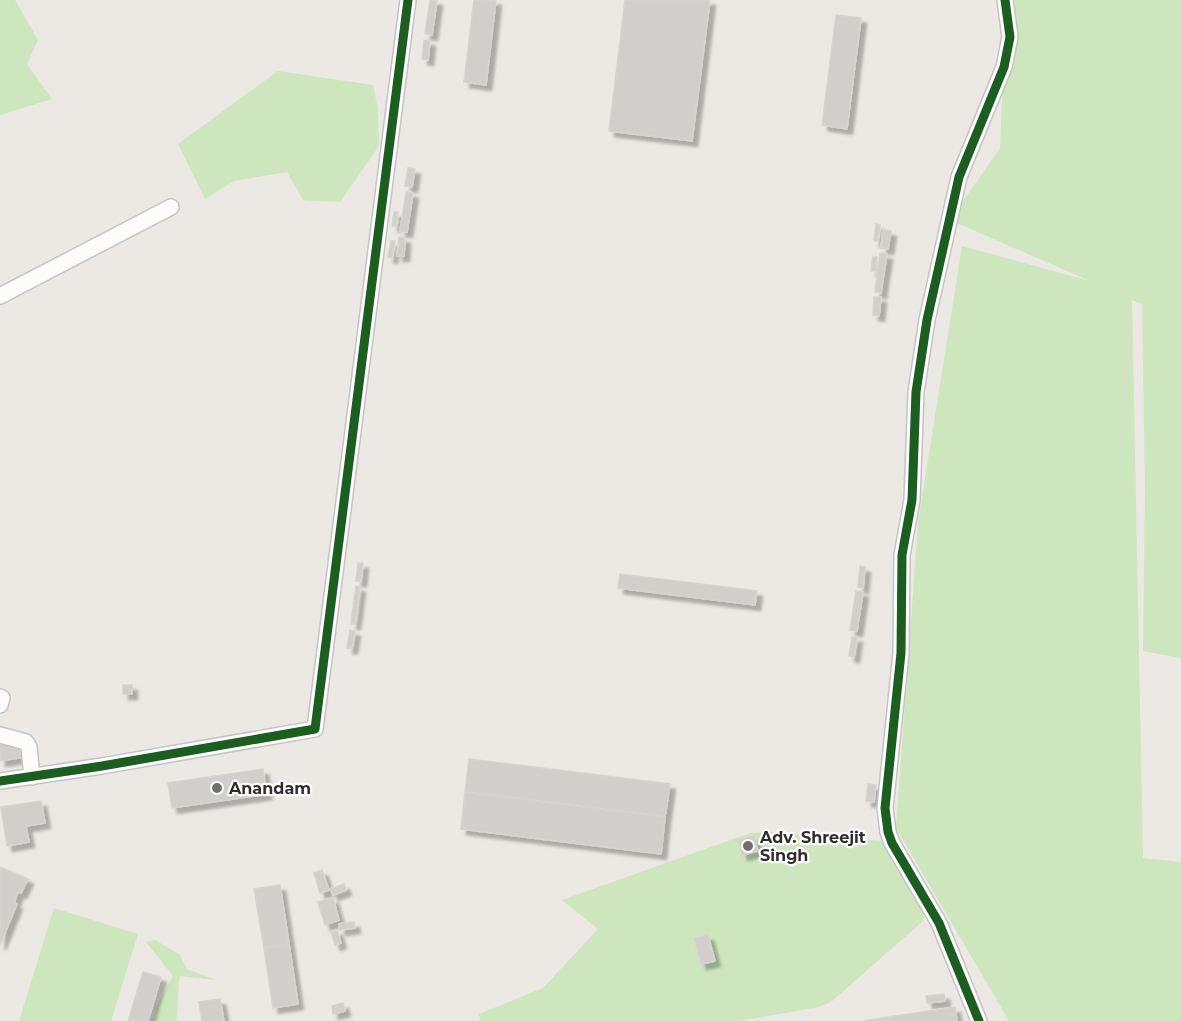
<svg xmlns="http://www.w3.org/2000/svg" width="1181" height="1021" font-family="Montserrat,sans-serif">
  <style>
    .green { fill: #cee6be }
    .building { fill: #d1cecb; stroke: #d7d4d0; stroke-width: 1.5; filter: url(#shadow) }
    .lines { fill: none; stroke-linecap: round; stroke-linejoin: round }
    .minor-casing { stroke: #c5c4c5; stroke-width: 18 }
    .minor { stroke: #fcfcfb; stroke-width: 15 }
    .cycleway-casing { stroke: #fff; stroke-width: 13 }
    .cycleway { stroke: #1b5e20; stroke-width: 9 }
    .poi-dot { fill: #706f6e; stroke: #fff; stroke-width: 2 }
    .labels { text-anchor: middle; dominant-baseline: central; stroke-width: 4.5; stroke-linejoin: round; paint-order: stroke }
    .poi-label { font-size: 16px; font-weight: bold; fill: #2e2e2e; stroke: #fff; text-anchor: start }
  </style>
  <defs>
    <filter id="shadow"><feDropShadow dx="5.5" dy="5.5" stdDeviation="1.5" flood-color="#0004"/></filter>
  </defs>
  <rect width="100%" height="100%" fill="#ece8e4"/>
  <!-- green -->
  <g class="green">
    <path d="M 0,0 L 15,0 L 38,40 L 27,64 L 52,99 L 0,115 Z"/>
    <path d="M 1006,0 L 1181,0 L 1181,658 L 1143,651 L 1145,490 L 1142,304 L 1132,300 L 1143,858 L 1181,862 L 1181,1021 L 1009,1021 L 896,828 L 918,523 L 962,246 L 1090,281 L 950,220 L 1000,148 Z"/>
    <path d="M 278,71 L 373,85 L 378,109 L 379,146 L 340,202 L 303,200 L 287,172 L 234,181 L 205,199 L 178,144 Z"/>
    <path d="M 771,832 L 885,841 L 925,914 L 922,922 L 831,1002 L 819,1007 L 739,1021 L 480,1021 L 479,1014 L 543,988 L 598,929 L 562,900 L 750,833 Z"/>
    <path d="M 54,908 L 138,934 L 111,1021 L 19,1021 Z"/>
    <path d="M 155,940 L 179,954 L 187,969 L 216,980 L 180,976 C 177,991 179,1006 176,1021 L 153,1021 L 156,1007 L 173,976 L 146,942 Z"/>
  </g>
  <!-- building -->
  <g class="building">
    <path d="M 430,0 L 437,0 L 432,35 L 425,34 Z"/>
    <path d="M 474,0 L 496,0 L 486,85 L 464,82 Z"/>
    <path d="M 625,0 L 710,0 L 692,141 L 609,131 Z"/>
    <path d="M 836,15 L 861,18 L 847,129 L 822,125 Z"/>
    <path d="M 424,40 L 430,41 L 428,60 L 422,59 Z"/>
    <path d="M 408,168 L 415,169 L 412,187 L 405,186 Z"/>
    <path d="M 406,192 L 413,193 L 407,232 L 400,231 Z"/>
    <path d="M 394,212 L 398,212 L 396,226 L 392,226 Z"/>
    <path d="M 876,224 L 880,225 L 878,241 L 874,241 Z"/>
    <path d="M 883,230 L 891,231 L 888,249 L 881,248 Z"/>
    <path d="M 399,237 L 405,238 L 404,256 L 397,256 Z"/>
    <path d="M 391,241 L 395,241 L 392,258 L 388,257 Z"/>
    <path d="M 880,253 L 887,254 L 881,293 L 875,292 Z"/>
    <path d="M 873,257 L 877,257 L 875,271 L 871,271 Z"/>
    <path d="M 874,297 L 881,297 L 879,316 L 873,315 Z"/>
    <path d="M 358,563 L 363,563 L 361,581 L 356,581 Z"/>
    <path d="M 860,566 L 865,567 L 863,588 L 858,587 Z"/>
    <path d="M 620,574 L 757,591 L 755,605 L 618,588 Z"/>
    <path d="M 356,586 L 360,587 L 355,624 L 351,624 Z"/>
    <path d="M 856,591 L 863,592 L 857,631 L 850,630 Z"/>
    <path d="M 350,630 L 355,631 L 352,648 L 347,648 Z"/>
    <path d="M 852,637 L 857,637 L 854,657 L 849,656 Z"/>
    <rect x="123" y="685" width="9" height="9"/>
    <path d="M 0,740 L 12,742 L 14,748 L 24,748 L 26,757 L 0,761 Z"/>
    <path d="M 469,759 L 670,784 L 665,817 L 465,792 Z"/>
    <path d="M 263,769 L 267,794 L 172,808 L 168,783 Z"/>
    <path d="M 868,784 L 876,785 L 874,802 L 866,801 Z"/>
    <path d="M 465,792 L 665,817 L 661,854 L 461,829 Z"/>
    <path d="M 41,801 L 45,823 L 26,826 L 29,842 L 7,846 L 1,807 Z"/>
    <path d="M 754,836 L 758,851 L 742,855 L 738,840 Z"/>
    <path d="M 0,867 L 28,879 L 21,893 L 18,892 L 14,903 L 17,904 L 0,945 Z"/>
    <path d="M 322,870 L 329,890 L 320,893 L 314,873 Z"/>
    <path d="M 344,884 L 346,890 L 333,895 L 330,889 Z"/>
    <path d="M 280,885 L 289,944 L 264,948 L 254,889 Z"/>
    <path d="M 333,898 L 339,920 L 325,925 L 318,902 Z"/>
    <path d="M 354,922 L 355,928 L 340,930 L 339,924 Z"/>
    <path d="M 337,930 L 341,943 L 335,945 L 331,932 Z"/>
    <path d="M 708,935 L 715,961 L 701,964 L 694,938 Z"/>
    <path d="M 289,944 L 298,1004 L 273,1008 L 264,948 Z"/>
    <path d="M 143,972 L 161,977 L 148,1021 L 128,1021 Z"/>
    <path d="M 944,994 L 945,1001 L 927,1003 L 926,996 Z"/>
    <path d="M 220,999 L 224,1021 L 202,1021 L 199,1002 Z"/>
    <path d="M 343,1003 L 345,1011 L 333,1014 L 332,1006 Z"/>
    <path d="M 955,1007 L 957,1021 L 862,1021 Z"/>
  </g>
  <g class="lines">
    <defs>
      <g id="minor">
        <path d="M 0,296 L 171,207"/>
        <path d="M 0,697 L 2,698 L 0,705"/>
        <path d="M 0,735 L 26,742 L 29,747 L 32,777"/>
        <path d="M 0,781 L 102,766 L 315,729 L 408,0"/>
        <path d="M 979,1021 L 939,923 L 892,843 L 888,832 L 885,808 L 901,653 L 902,555 L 912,500 L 916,392 L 927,320 L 959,177 L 1004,67 L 1010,37 L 1005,0"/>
      </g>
    </defs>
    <!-- minor casing -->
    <use href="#minor" class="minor-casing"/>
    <!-- minor -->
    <use href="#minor" class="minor"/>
    <defs>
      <g id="cycleway">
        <path d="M 0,781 L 102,766 L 315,729 L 408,0"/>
        <path d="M 979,1021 L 939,923 L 892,843 L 888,832 L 885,808 L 901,653 L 902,555 L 912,500 L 916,392 L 927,320 L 959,177 L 1004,67 L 1010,37 L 1005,0"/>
      </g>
    </defs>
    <!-- cycleway casing -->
    <use href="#cycleway" class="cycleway-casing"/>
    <!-- cycleway -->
    <use href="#cycleway" class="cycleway"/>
  </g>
  <!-- markers -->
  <g class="poi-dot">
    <circle cx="217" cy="788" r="6"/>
    <circle cx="748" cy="846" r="6"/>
  </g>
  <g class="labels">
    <!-- poi labels -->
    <g class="poi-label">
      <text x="229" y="788">Anandam</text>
      <text x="760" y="837">Adv. Shreejit<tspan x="760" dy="18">Singh</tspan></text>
    </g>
  </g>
</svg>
